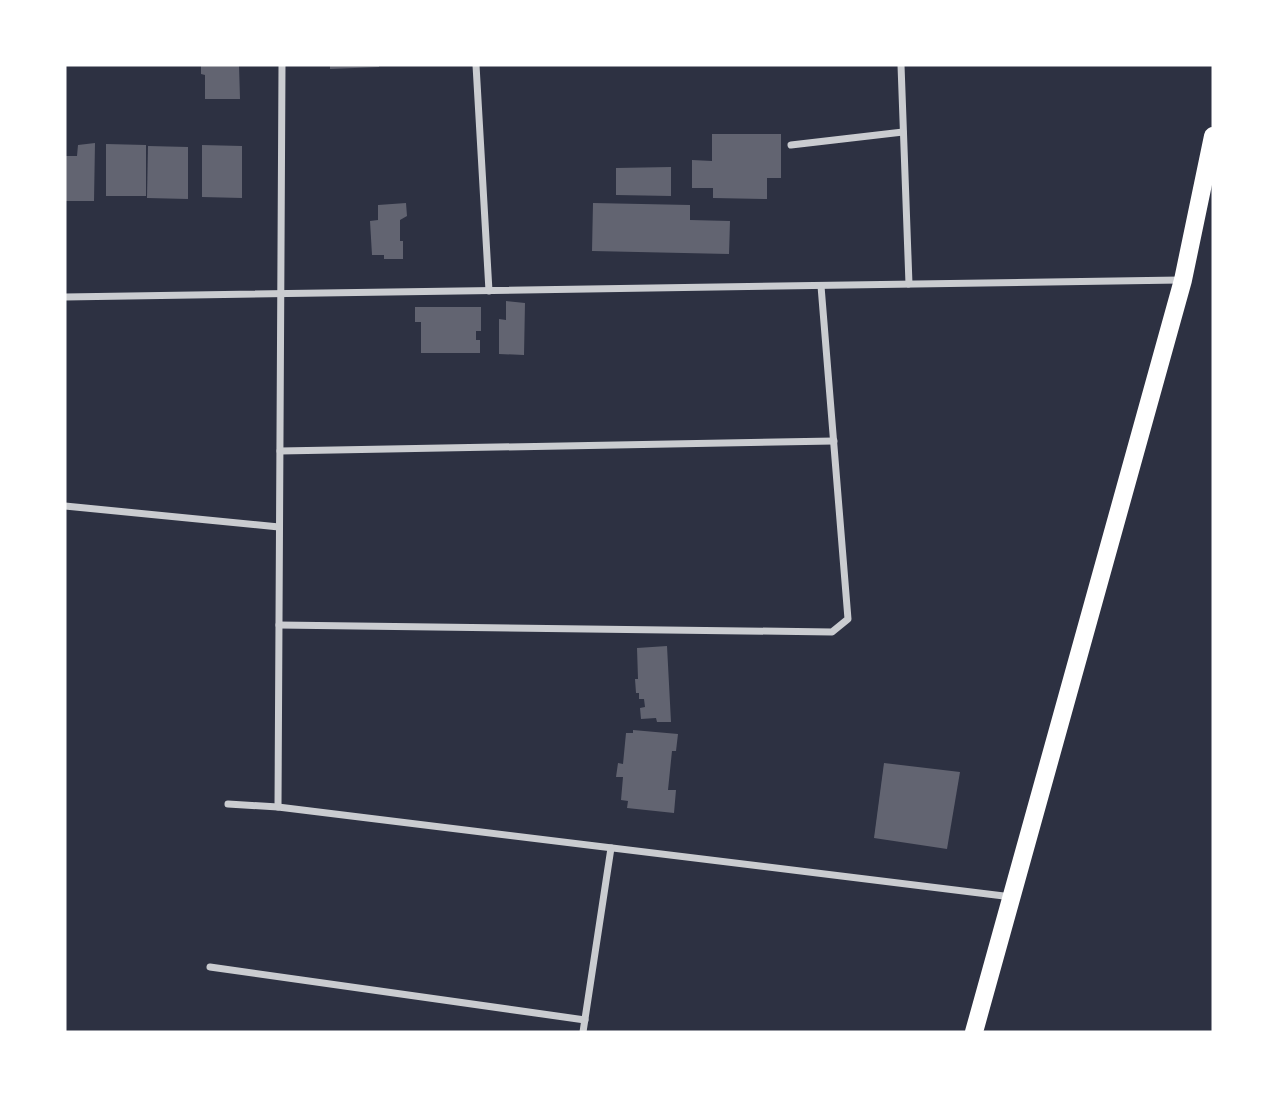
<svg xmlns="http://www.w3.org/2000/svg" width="1278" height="1097" font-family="Figtree,sans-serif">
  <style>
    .building { fill: #626471 }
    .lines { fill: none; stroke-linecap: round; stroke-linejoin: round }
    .minor { stroke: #caccd0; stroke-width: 7 }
    .primary { stroke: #fff; stroke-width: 18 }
  </style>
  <rect width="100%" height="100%" fill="#2d3142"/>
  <!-- building -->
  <g class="building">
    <path d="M 201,65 L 239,65 L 240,99 L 205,99 L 205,75 L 201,74 Z"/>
    <path d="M 330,65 L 379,65 L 379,67 L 330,69 Z"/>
    <path d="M 712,134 L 781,134 L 781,178 L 767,178 L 767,199 L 713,198 L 713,188 L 692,188 L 692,160 L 712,161 Z"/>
    <path d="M 95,143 L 94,201 L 65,201 L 65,156 L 77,156 L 78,145 Z"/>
    <path d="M 106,144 L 146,145 L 146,196 L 106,196 Z"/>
    <path d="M 202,145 L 242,146 L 242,198 L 202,197 Z"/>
    <path d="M 148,146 L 188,147 L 188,199 L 147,198 Z"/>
    <path d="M 671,167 L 671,196 L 616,195 L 616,168 Z"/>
    <path d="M 406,203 L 407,216 L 400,220 L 400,241 L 403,241 L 403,259 L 384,259 L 384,255 L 372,255 L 370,221 L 378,220 L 378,205 Z"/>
    <path d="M 593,203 L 690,205 L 690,220 L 730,221 L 729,254 L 592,251 Z"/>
    <path d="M 506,301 L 525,303 L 524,355 L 499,354 L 499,319 L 506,320 Z"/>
    <path d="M 415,307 L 481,307 L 481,331 L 476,331 L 476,340 L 480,340 L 480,353 L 421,353 L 421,322 L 415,322 Z"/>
    <path d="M 667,646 L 671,722 L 657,722 L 656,718 L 641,719 L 640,708 L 645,707 L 644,699 L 639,699 L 639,693 L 636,693 L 635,679 L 638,679 L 637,648 Z"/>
    <path d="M 633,730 L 678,734 L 676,751 L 672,751 L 668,790 L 676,790 L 674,813 L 627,808 L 628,801 L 621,800 L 623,777 L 616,777 L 618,763 L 623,764 L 626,733 L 633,733 Z"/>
    <path d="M 884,763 L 960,772 L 947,849 L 874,838 Z"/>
  </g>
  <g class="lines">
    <!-- minor -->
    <g class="minor">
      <path d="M 476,65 L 489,291"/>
      <path d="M 901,65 L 909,284"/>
      <path d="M 791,145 L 903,132"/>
      <path d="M 65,297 L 1180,280"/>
      <path d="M 280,451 L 834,441"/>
      <path d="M 65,506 L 279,527"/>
      <path d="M 279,625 L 832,632 L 848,619 L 821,286"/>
      <path d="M 228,804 L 278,807 L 1012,897"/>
      <path d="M 278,807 L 282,65"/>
      <path d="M 210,967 L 585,1020"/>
      <path d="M 583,1032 L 611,848"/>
    </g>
    <!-- primary -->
    <path class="primary" d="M 974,1032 L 1183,280 L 1213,136"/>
  </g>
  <!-- border -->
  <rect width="1278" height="1097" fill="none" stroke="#ffffff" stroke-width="133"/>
</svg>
